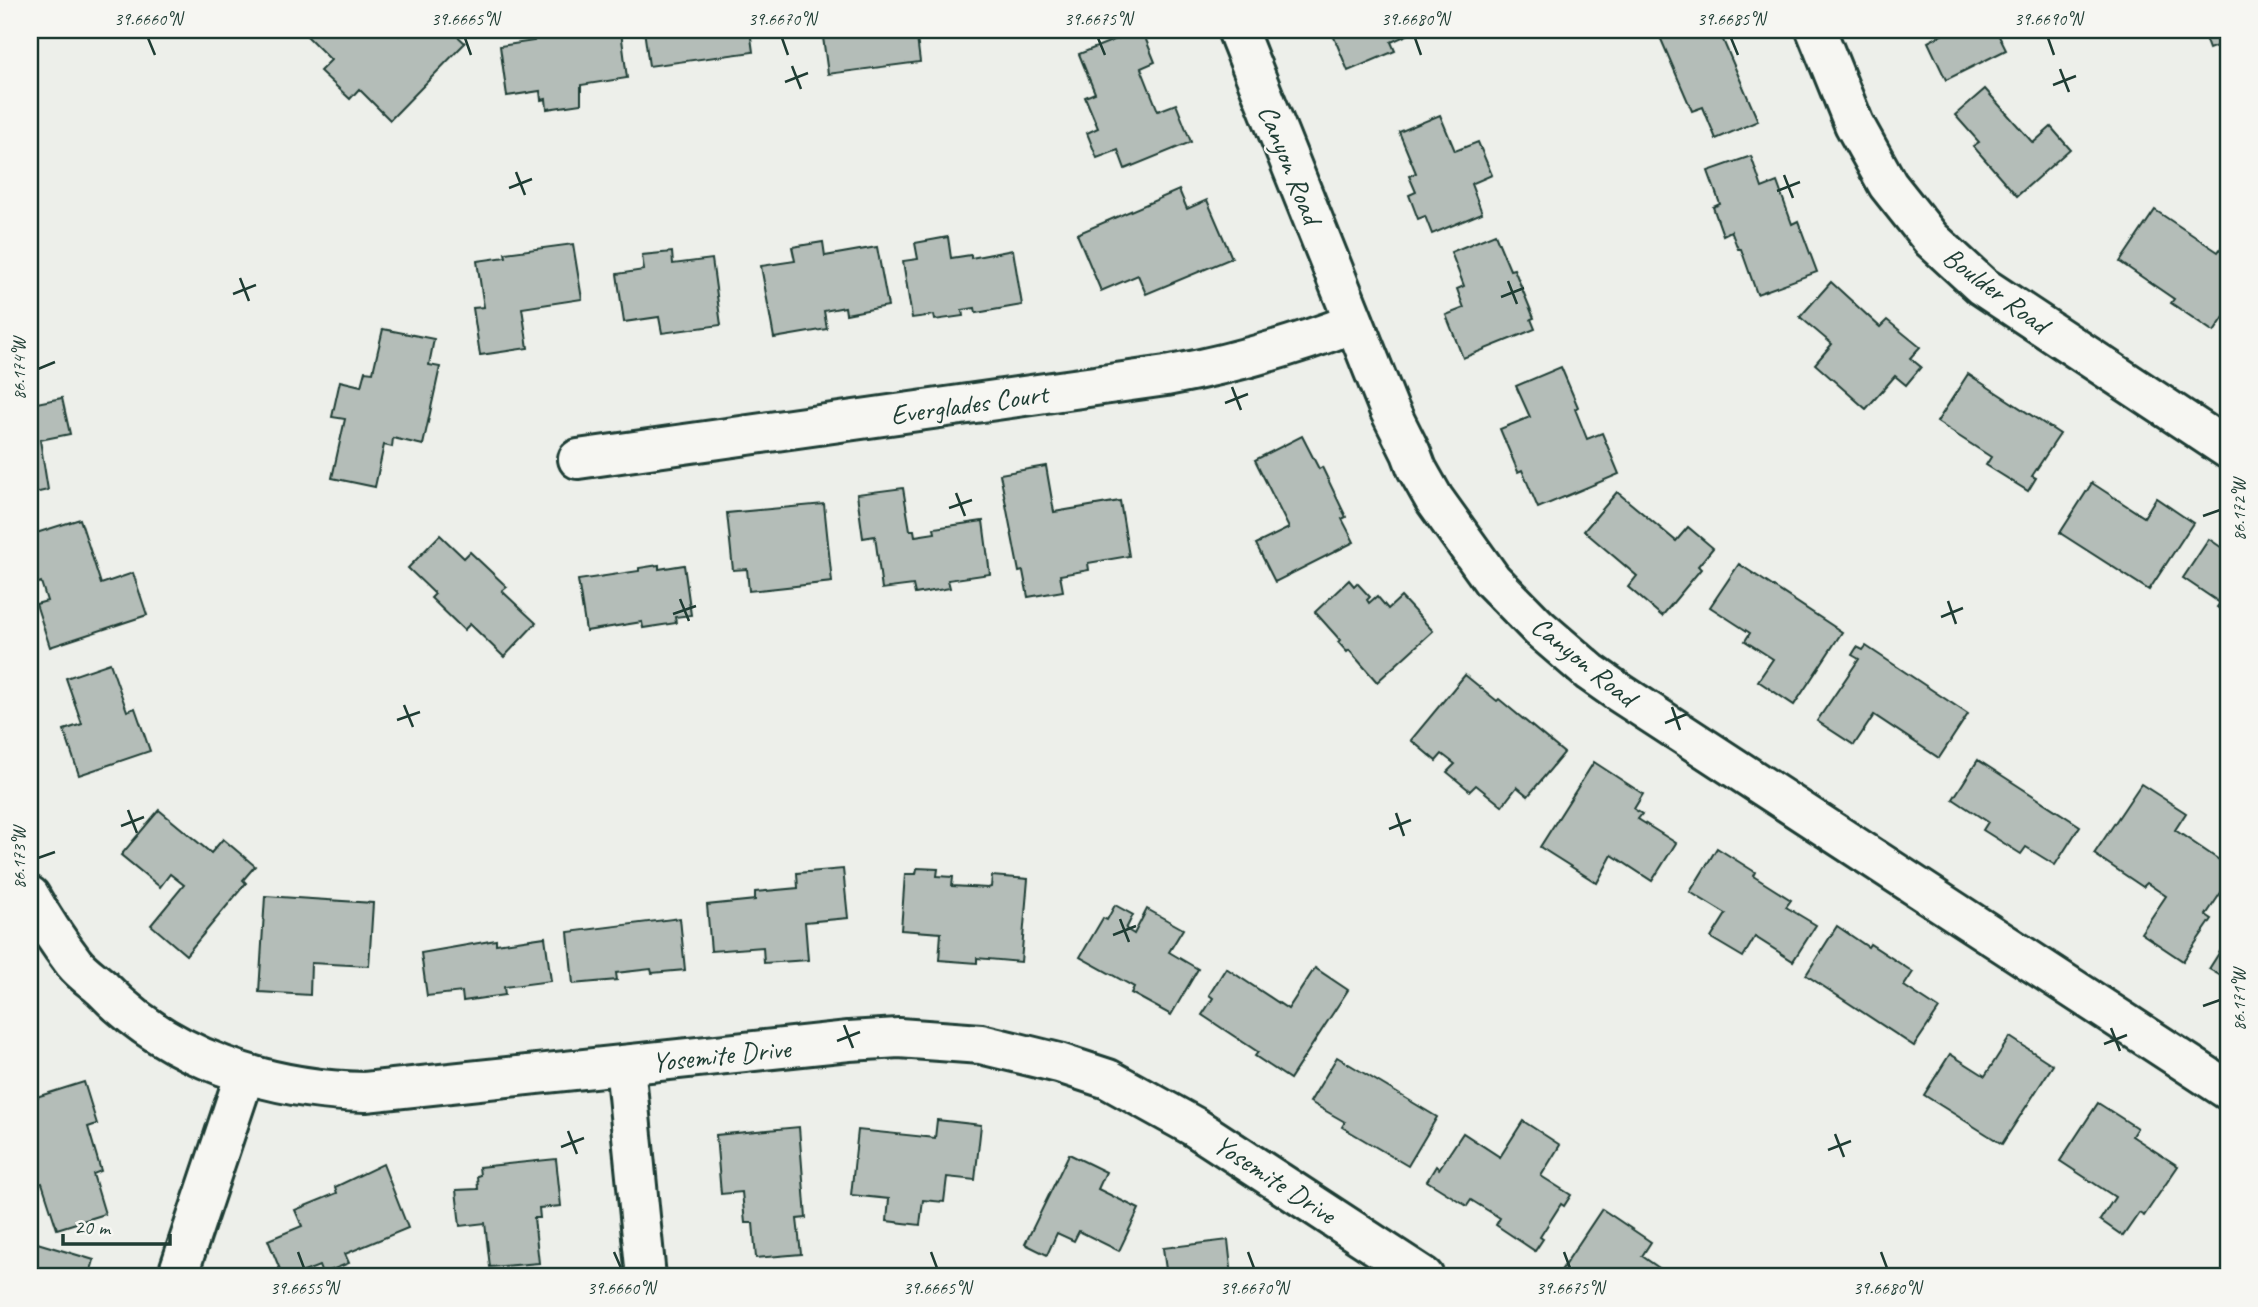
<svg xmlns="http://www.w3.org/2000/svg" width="2258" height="1307" font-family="Caveat,sans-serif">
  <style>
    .building { fill: #b4bdb8; stroke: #1f3d34; stroke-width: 2 }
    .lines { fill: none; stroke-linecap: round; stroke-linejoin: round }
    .minor-casing { stroke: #1f3d34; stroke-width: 44 }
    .minor { stroke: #f6f6f2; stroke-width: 38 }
    .ticks { fill: none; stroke: #1f3d34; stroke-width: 2.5 }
    .labels { text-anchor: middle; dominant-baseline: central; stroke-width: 5; stroke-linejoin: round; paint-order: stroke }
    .street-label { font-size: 28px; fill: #1f3d34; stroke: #f6f6f2 }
    .neatline { fill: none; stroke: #1f3d34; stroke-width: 2.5 }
    .ticks-label { font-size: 18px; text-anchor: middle; fill: #1f3d34 }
  </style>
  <rect width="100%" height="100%" fill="#edefea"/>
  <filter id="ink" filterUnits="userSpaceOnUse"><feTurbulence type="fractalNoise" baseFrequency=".0143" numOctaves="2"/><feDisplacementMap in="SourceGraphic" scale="14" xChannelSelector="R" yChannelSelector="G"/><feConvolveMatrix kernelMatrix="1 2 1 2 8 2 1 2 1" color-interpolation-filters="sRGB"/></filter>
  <g filter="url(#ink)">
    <!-- building -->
    <g class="building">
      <path d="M 305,30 L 394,30 L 399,35 L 404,30 L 451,30 L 465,43 L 390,120 L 359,89 L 350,99 L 320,71 L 331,60 L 303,32 Z"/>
      <path d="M 568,30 L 590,30 L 590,35 L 621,31 L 627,78 L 581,85 L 581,104 L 547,109 L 546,99 L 541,100 L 540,91 L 507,96 L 500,46 L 534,41 L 533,35 Z"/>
      <path d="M 644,30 L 750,30 L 753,52 L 649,66 Z"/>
      <path d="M 822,30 L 916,30 L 920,62 L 828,74 Z"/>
      <path d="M 1139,30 L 1142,30 L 1155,62 L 1141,68 L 1158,111 L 1176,104 L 1191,142 L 1125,169 L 1118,150 L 1097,158 L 1087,133 L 1098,128 L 1085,97 L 1095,93 L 1079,54 Z"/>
      <path d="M 1331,30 L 1413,30 L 1414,32 L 1391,42 L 1395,51 L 1348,71 Z"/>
      <path d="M 1657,30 L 1711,30 L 1713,36 L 1720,33 L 1758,121 L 1716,139 L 1703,107 L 1692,111 Z"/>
      <path d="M 1946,30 L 1996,30 L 2006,50 L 1946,80 L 1928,42 L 1947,32 Z"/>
      <path d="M 2202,30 L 2228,30 L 2228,46 L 2227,42 L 2209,49 Z"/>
      <path d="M 1985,89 L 2033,143 L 2051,127 L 2070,149 L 2017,196 L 1973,146 L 1979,142 L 1955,115 Z"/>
      <path d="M 1440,115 L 1455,151 L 1478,142 L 1492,175 L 1471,184 L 1482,213 L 1432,234 L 1425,216 L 1418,219 L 1409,195 L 1416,192 L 1409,176 L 1416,173 L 1399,132 Z"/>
      <path d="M 1751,156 L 1762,188 L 1777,182 L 1792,224 L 1798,221 L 1817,272 L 1757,294 L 1741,249 L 1738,249 L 1731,231 L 1723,235 L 1713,207 L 1720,204 L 1708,171 Z"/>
      <path d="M 1179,190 L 1187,209 L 1207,200 L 1232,258 L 1146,294 L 1138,275 L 1101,291 L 1077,234 Z"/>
      <path d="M 2155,210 L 2218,252 L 2223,245 L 2228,249 L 2228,311 L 2214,332 L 2171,303 L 2174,299 L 2120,262 Z"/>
      <path d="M 1495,234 L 1510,270 L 1514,269 L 1534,318 L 1531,319 L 1535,329 L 1463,358 L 1446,315 L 1464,308 L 1457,289 L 1464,286 L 1451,252 Z"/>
      <path d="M 948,237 L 951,258 L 971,255 L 971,258 L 1013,250 L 1022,305 L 976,313 L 975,308 L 962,310 L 963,316 L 935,320 L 934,315 L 912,318 L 903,261 L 918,259 L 915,243 Z"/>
      <path d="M 823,242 L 825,256 L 877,247 L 888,306 L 846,314 L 845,307 L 824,311 L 827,329 L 774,338 L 761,266 L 795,261 L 792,247 Z"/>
      <path d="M 573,244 L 582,299 L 522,308 L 528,348 L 480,355 L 473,308 L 484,307 L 477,261 L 506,257 L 505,253 Z"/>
      <path d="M 672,252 L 673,264 L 712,259 L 721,325 L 662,333 L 659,317 L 624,322 L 617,274 L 644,270 L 642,255 Z"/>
      <path d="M 1831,282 L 1880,327 L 1887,320 L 1920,347 L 1910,358 L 1921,367 L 1906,385 L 1895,376 L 1866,409 L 1815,364 L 1832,344 L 1800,317 Z"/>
      <path d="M 383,329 L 434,339 L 429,365 L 440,367 L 423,445 L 393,438 L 392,447 L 384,445 L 375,487 L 332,478 L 345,419 L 332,417 L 340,381 L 361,386 L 365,371 L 373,372 Z"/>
      <path d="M 1561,367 L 1578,407 L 1575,409 L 1587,439 L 1602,433 L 1619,474 L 1538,508 L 1522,470 L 1518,472 L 1500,429 L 1530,417 L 1516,386 Z"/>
      <path d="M 1968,374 L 2060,434 L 2032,476 L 2036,478 L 2028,491 L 1986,465 L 1991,457 L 1937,422 Z"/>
      <path d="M 62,398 L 70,434 L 40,440 L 48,490 L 30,494 L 30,401 L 32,404 Z"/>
      <path d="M 1302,436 L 1319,469 L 1322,467 L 1346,517 L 1342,519 L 1354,542 L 1275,582 L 1256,544 L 1289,528 L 1255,460 Z"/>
      <path d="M 1046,466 L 1054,512 L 1120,501 L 1129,556 L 1088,563 L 1089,570 L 1060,575 L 1063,591 L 1028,597 L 1023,571 L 1019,572 L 1000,474 Z"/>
      <path d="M 2092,483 L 2144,517 L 2156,498 L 2193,523 L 2149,590 L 2060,533 Z"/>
      <path d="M 903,488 L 910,530 L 914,530 L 915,536 L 935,533 L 934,528 L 983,521 L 990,574 L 948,580 L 950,588 L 915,594 L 913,585 L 882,589 L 875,536 L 863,538 L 857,494 Z"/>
      <path d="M 1617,492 L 1676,541 L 1688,527 L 1713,548 L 1698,566 L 1701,569 L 1662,616 L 1628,587 L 1637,576 L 1584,531 Z"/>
      <path d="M 824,504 L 832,582 L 749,591 L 747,569 L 733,570 L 727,513 Z"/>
      <path d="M 80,519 L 101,584 L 133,573 L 147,615 L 50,647 L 36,604 L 47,601 L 41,582 L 30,586 L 30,535 Z"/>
      <path d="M 440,535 L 464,558 L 470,552 L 507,587 L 502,591 L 536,623 L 504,657 L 470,624 L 464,630 L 431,598 L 435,594 L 408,568 Z"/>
      <path d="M 2209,539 L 2228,552 L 2228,615 L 2217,607 L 2220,603 L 2183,578 Z"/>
      <path d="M 1739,564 L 1842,632 L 1794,705 L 1758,681 L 1773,659 L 1745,641 L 1750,633 L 1710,607 Z"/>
      <path d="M 659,565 L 659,569 L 684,565 L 691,615 L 675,617 L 676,623 L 643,628 L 642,622 L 586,631 L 578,580 L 639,571 L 639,568 Z"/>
      <path d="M 1349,580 L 1354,586 L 1357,583 L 1370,597 L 1367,600 L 1369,603 L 1377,596 L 1388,609 L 1401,597 L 1433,631 L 1377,682 L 1349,650 L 1347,652 L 1338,642 L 1340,640 L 1315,612 Z"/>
      <path d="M 1866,646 L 1968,714 L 1939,758 L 1874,715 L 1854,745 L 1817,721 L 1859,659 L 1852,655 L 1857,647 L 1863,650 Z"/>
      <path d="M 110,663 L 127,711 L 135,708 L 150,751 L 79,775 L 64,730 L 82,724 L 66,678 Z"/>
      <path d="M 1465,675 L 1497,701 L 1499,699 L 1564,753 L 1528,796 L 1517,787 L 1502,806 L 1476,785 L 1470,791 L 1447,772 L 1455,764 L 1442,754 L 1436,761 L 1411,740 Z"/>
      <path d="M 1978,760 L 2080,826 L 2055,865 L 2026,847 L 2021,854 L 1983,830 L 1988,822 L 1953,799 Z"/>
      <path d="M 1594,762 L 1643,794 L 1634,809 L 1642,814 L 1638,819 L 1676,843 L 1652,881 L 1612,855 L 1597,883 L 1540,847 Z"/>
      <path d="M 2141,784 L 2186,813 L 2175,830 L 2228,866 L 2228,882 L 2206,915 L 2212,919 L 2183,961 L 2141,933 L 2166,896 L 2147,883 L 2143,887 L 2094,854 Z"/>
      <path d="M 159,810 L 211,853 L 223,839 L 255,866 L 243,880 L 246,883 L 186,955 L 151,925 L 184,885 L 170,874 L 160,887 L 121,855 Z"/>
      <path d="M 1717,848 L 1755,872 L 1753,876 L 1791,900 L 1786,907 L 1816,925 L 1793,961 L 1755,937 L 1743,957 L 1711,938 L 1726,914 L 1690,892 Z"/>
      <path d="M 917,868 L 938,869 L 937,876 L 953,877 L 952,886 L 988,888 L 991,887 L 992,876 L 1028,879 L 1021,962 L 977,958 L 977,963 L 939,960 L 941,933 L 901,930 L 905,874 L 916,874 Z"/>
      <path d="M 843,869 L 848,918 L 805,922 L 808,960 L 764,963 L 763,947 L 711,951 L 707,905 L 755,900 L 755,892 L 798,888 L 797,873 Z"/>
      <path d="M 265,896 L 373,903 L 369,966 L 311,963 L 310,995 L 259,992 Z"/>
      <path d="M 1115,905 L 1133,915 L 1126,929 L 1134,934 L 1147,909 L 1183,929 L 1169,952 L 1198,969 L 1171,1015 L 1131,993 L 1134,987 L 1080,957 L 1103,918 L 1107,920 Z"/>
      <path d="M 680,918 L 685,970 L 652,973 L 651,969 L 616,973 L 617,980 L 573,984 L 568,932 Z"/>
      <path d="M 1837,926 L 1868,947 L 1870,944 L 1913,972 L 1904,986 L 1939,1009 L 1914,1046 L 1806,975 Z"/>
      <path d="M 545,937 L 551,981 L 504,987 L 505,995 L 463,1001 L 462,992 L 427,996 L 421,953 L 496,940 L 496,944 Z"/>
      <path d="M 2228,939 L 2228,980 L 2209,969 Z"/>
      <path d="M 1226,968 L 1288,1009 L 1315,968 L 1348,990 L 1290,1079 L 1255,1056 L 1258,1052 L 1202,1015 L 1213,998 L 1209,995 Z"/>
      <path d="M 2010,1037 L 2053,1065 L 2002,1144 L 1924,1095 L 1950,1054 L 1985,1076 Z"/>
      <path d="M 1337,1057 L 1437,1117 L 1408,1166 L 1342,1127 L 1345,1122 L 1310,1102 Z"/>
      <path d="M 84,1082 L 97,1124 L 88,1127 L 101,1171 L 93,1174 L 105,1214 L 57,1229 L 42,1183 L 30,1187 L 30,1099 Z"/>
      <path d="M 2098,1103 L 2137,1128 L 2132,1136 L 2178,1166 L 2144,1216 L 2139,1213 L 2123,1236 L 2100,1220 L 2115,1197 L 2060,1161 Z"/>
      <path d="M 937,1120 L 981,1125 L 975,1180 L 947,1177 L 944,1202 L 923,1200 L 920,1225 L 887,1221 L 889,1199 L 851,1195 L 858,1130 L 935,1138 Z"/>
      <path d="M 1523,1121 L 1560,1145 L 1541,1176 L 1571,1195 L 1564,1206 L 1561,1204 L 1540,1237 L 1543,1239 L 1535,1251 L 1496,1225 L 1500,1218 L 1471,1200 L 1467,1206 L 1427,1181 L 1436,1166 L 1439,1169 L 1463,1133 L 1500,1157 Z"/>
      <path d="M 799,1127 L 806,1218 L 797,1219 L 801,1254 L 756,1258 L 753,1223 L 745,1223 L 742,1192 L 721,1194 L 716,1135 Z"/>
      <path d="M 1069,1154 L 1106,1172 L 1098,1189 L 1139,1209 L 1119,1251 L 1079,1231 L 1074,1241 L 1057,1233 L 1047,1255 L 1025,1244 Z"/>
      <path d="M 556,1159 L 561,1206 L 539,1208 L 540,1218 L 534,1218 L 539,1263 L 490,1267 L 485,1223 L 460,1226 L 456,1190 L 478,1189 L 477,1176 L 480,1175 L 479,1167 Z"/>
      <path d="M 383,1164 L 408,1228 L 345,1254 L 349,1263 L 322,1274 L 319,1266 L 291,1277 L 283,1277 L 268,1240 L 302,1226 L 295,1210 L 337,1193 L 335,1187 Z"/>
      <path d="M 1602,1209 L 1651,1242 L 1642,1256 L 1672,1277 L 1568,1277 L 1560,1272 Z"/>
      <path d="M 1228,1240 L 1232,1277 L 1167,1277 L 1163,1248 Z"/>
      <path d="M 34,1242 L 94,1260 L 89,1277 L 30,1277 L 30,1255 Z"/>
    </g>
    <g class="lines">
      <defs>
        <g id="minor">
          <path d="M 1237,30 L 1389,409 L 1411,453 L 1417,469 L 1434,499 L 1492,580 L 1539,628 L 1590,672 L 1617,691 L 2228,1090"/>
          <path d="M 1816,30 L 1854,124 L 1888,185 L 1931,239 L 1982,286 L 2228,449"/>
          <path d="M 578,459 L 1166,376 C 1231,364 1292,347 1354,323"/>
          <path d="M 30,896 C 43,919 58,942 74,963 C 82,973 93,980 102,988 C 169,1059 270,1090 365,1092 L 849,1041 L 899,1038 L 981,1044 L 1059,1063 L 1108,1079 L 1193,1126 L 1424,1277"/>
          <path d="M 625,1065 L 646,1277"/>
          <path d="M 177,1277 L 245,1074"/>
        </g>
      </defs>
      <!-- minor casing -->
      <use href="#minor" class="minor-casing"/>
      <!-- minor -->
      <use href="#minor" class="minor"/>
    </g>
  </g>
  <!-- ticks -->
  <path class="ticks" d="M 148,38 L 155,55M 465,38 L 471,55M 782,38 L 788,55M 1098,38 L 1105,55M 1415,38 L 1421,55M 1731,38 L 1738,55M 2048,38 L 2054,55M 792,66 L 801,89M 2060,69 L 2069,92M 785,82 L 808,73M 2053,85 L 2076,76M 516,172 L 525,195M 1784,175 L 1793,198M 509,188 L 532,179M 1777,191 L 1800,182M 240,278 L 249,301M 1508,281 L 1517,304M 233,294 L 256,285M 1501,297 L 1524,288M 38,369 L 55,362M 1232,387 L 1241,410M 1225,403 L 1248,394M 956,493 L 965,516M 949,508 L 972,500M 2203,516 L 2220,510M 680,599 L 689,621M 1948,601 L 1956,624M 673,614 L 696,606M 1941,617 L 1963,608M 404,705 L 413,727M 1672,707 L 1680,730M 397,720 L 420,712M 1665,723 L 1687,714M 128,810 L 137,833M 1396,813 L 1404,836M 121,826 L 144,817M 1389,829 L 1411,820M 38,858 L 55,852M 1120,919 L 1129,942M 1113,935 L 1136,926M 2203,1006 L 2220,1000M 844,1025 L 853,1048M 2111,1028 L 2120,1051M 837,1041 L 860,1032M 2104,1044 L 2127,1035M 568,1131 L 577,1154M 1835,1134 L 1844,1157M 561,1147 L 584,1138M 1828,1150 L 1851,1141M 298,1252 L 304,1268M 614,1252 L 621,1268M 931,1252 L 937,1268M 1248,1252 L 1254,1268M 1564,1252 L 1570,1268M 1881,1252 L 1887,1268"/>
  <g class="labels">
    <!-- street labels -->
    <g class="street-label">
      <text transform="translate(1290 164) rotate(68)">Canyon Road</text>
      <text transform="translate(1996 290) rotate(37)">Boulder Road</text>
      <text transform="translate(969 404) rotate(-8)">Everglades Court</text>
      <text transform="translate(1584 661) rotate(39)">Canyon Road</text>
      <text transform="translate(721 1055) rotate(-6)">Yosemite Drive</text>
      <text transform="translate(1275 1179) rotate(33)">Yosemite Drive</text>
    </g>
  </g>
  <!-- margin -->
  <rect width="2258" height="1307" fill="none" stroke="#f6f6f2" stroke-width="77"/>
  <!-- scale -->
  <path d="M63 1234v10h107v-10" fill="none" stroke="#1f3d34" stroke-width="3.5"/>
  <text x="74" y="1234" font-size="21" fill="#1f3d34" stroke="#f6f6f2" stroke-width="5" paint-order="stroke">20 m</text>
  <rect x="38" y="38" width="2182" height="1230" class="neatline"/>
  <g class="ticks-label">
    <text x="148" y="25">39.6660°N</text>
    <text x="465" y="25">39.6665°N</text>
    <text x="782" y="25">39.6670°N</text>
    <text x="1098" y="25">39.6675°N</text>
    <text x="1415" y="25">39.6680°N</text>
    <text x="1731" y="25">39.6685°N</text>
    <text x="2048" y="25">39.6690°N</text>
    <text transform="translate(19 369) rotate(-90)" y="6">86.174°W</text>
    <text transform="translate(2239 510) rotate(-90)" y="6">86.172°W</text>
    <text transform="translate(19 858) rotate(-90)" y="6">86.173°W</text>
    <text transform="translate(2239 1000) rotate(-90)" y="6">86.171°W</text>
    <text x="304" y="1294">39.6655°N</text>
    <text x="621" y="1294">39.6660°N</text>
    <text x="937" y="1294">39.6665°N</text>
    <text x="1254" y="1294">39.6670°N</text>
    <text x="1570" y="1294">39.6675°N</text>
    <text x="1887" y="1294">39.6680°N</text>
  </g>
</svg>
